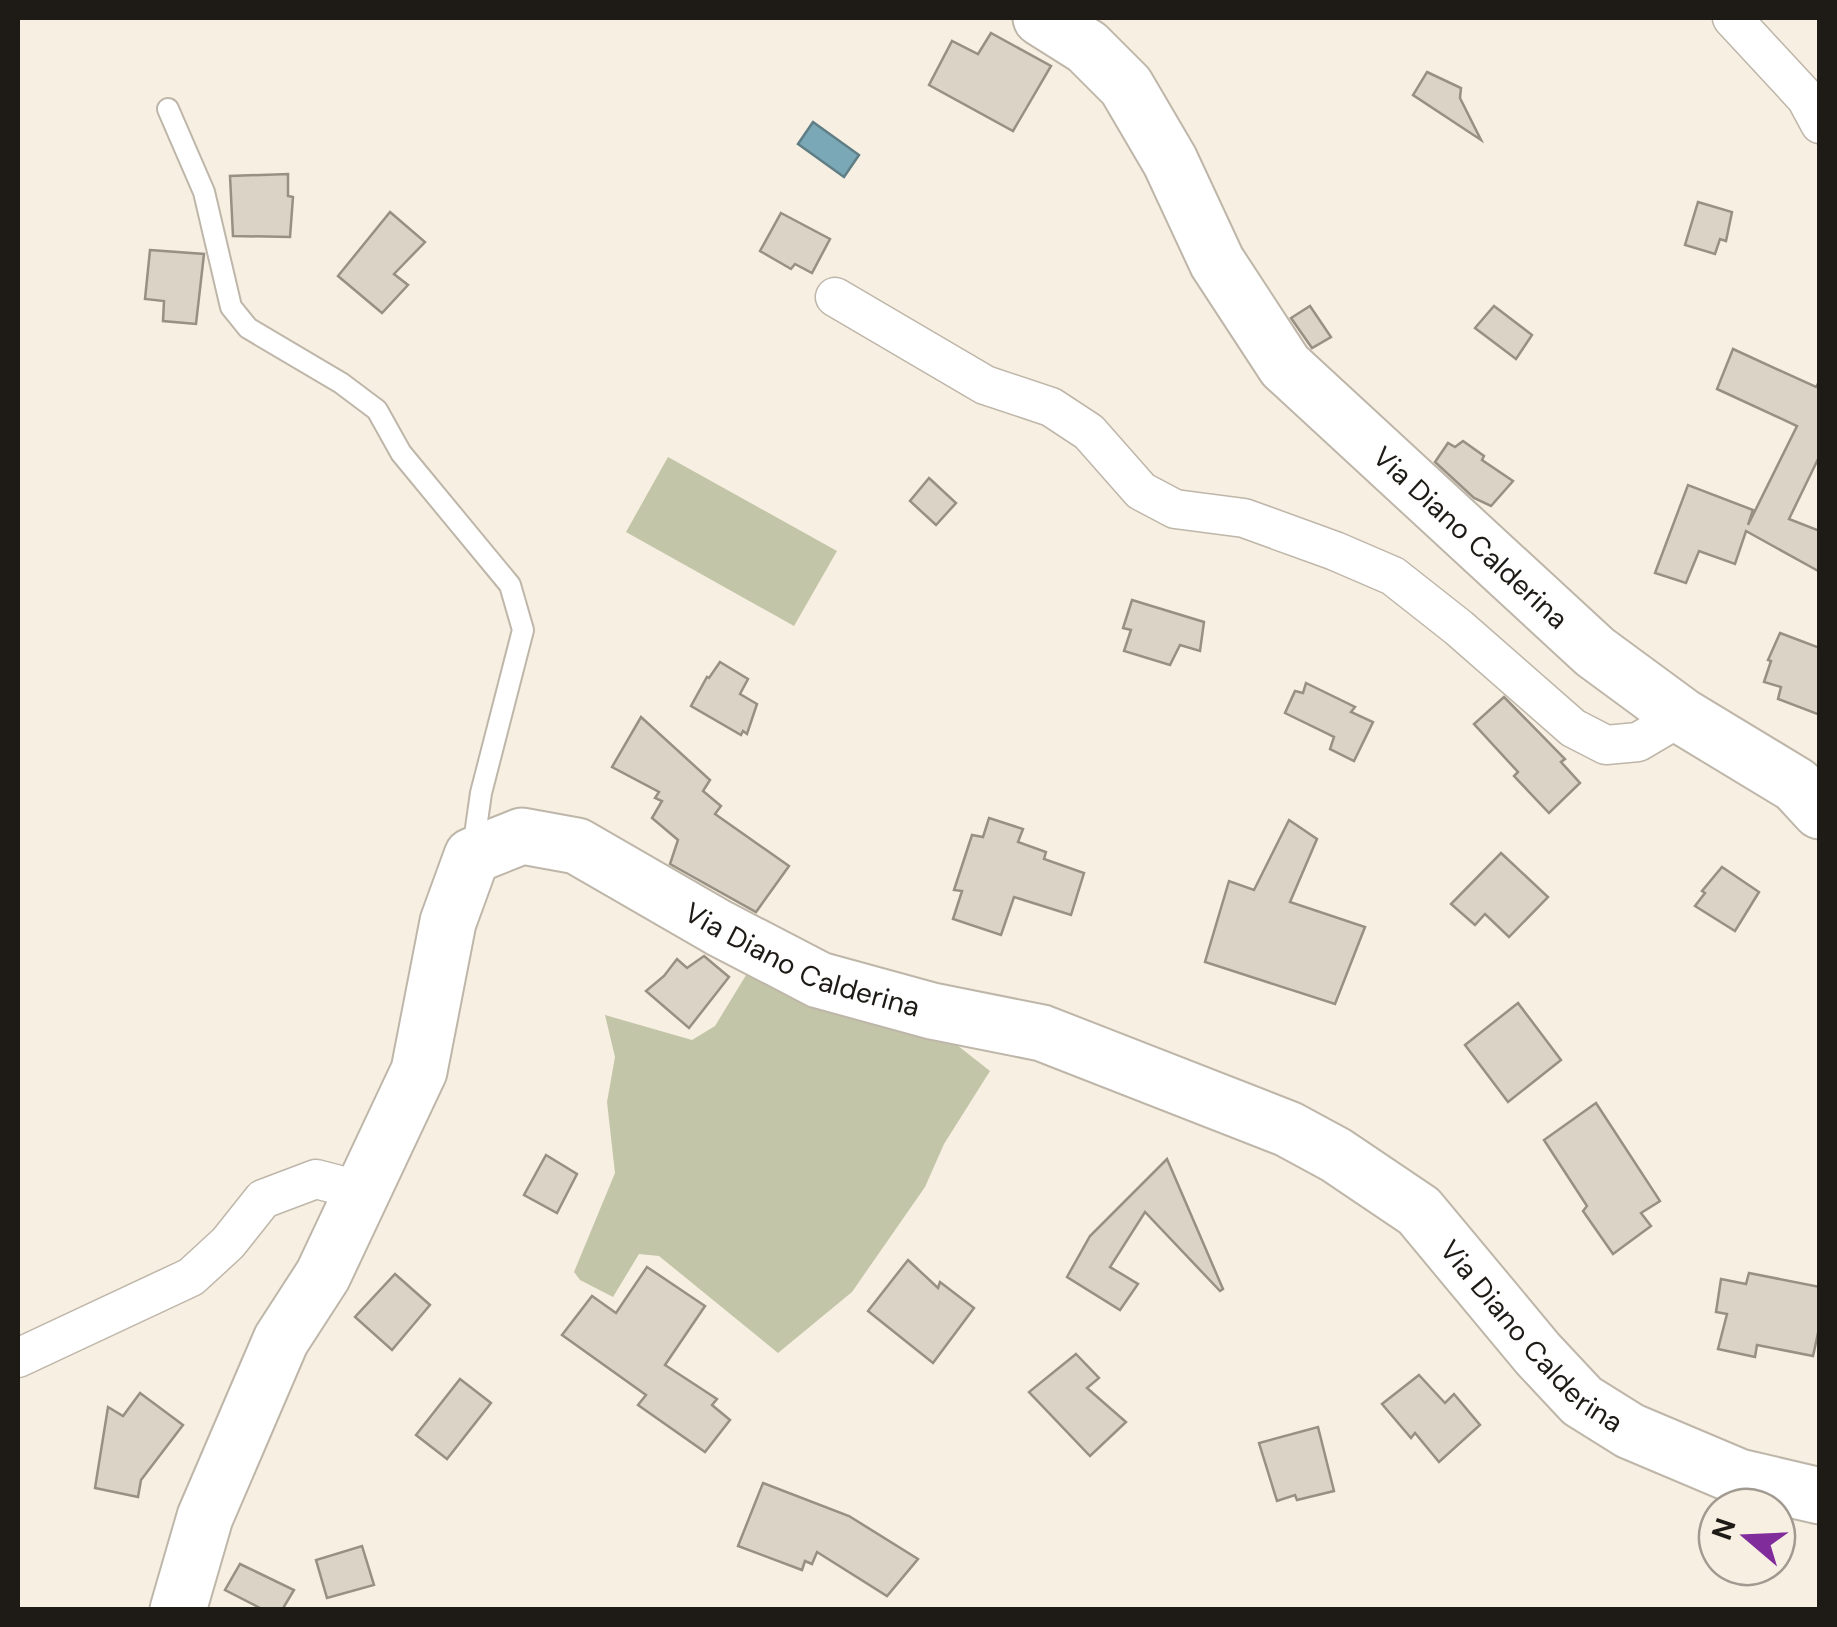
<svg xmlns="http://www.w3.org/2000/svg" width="1837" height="1627" font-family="'DM Sans',sans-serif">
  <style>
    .green { fill: #c2c5a7 }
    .water { fill: #7ba8b6; stroke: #5f7e86; stroke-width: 2.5 }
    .building { fill: #dbd3c5; stroke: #979083; stroke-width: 2.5 }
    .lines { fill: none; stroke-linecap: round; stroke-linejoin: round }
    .lane-casing { stroke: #beb6a9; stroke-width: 24 }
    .street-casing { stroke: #beb6a9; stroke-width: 41 }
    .secondary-casing { stroke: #beb6a9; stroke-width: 59 }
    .lane { stroke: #fff; stroke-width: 20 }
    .street { stroke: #fff; stroke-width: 38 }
    .secondary { stroke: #fff; stroke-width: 55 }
    .labels { text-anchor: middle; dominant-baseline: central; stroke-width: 8; stroke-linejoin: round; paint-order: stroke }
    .street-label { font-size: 28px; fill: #1e1b16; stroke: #f7efe1 }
  </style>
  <rect width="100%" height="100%" fill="#f7efe1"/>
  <!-- green -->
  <g class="green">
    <path d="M 668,457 L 837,551 L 794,626 L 626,532 Z"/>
    <path d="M 751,967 L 934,1027 L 990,1071 L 944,1144 L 925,1187 L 852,1292 L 778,1353 L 659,1256 L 639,1254 L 613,1297 L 580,1280 L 574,1272 L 615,1173 L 607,1102 L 615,1057 L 605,1015 L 692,1040 L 715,1026 Z"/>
  </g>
  <!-- water -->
  <path class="water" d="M 813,122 L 859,155 L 844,177 L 798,144 Z"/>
  <!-- building -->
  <g class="building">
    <path d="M 991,33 L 1051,66 L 1013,131 L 929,85 L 952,41 L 978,54 Z"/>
    <path d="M 1427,72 L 1461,88 L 1460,98 L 1481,140 L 1413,95 Z"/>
    <path d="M 288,174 L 288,196 L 293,197 L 290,237 L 233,236 L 230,176 Z"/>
    <path d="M 1698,202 L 1732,212 L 1726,241 L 1720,239 L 1715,254 L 1685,245 Z"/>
    <path d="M 390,212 L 425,242 L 394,274 L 408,285 L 382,313 L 338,276 Z"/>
    <path d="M 781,213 L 830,239 L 812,273 L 795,264 L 791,269 L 760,251 Z"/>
    <path d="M 150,250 L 204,254 L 196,324 L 163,321 L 164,301 L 145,299 Z"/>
    <path d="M 1310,306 L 1331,337 L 1312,348 L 1291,318 Z"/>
    <path d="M 1494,306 L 1532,335 L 1516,359 L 1475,328 Z"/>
    <path d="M 1733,349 L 1816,387 L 1820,380 L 1820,455 L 1789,519 L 1820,531 L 1820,572 L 1746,531 L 1735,564 L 1699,551 L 1686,583 L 1655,573 L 1688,485 L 1753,510 L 1748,525 L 1797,426 L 1717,389 Z"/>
    <path d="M 1463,441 L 1484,456 L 1482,460 L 1513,481 L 1491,506 L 1474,498 L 1435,462 L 1448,443 L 1455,447 Z"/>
    <path d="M 929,478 L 956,503 L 936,525 L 910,501 Z"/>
    <path d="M 1132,600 L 1204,622 L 1200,651 L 1180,645 L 1170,665 L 1124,651 L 1131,630 L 1123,628 Z"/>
    <path d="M 1780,633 L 1820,648 L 1820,715 L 1778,699 L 1781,687 L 1764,682 L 1771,661 L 1768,660 Z"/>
    <path d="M 720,662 L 748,679 L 740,694 L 757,704 L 747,734 L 743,731 L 741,735 L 691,706 L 707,677 L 709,678 Z"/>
    <path d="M 1306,683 L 1355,707 L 1351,712 L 1373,722 L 1354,761 L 1330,749 L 1334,737 L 1285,713 L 1295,691 L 1303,693 Z"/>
    <path d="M 1504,697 L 1565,759 L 1561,762 L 1580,783 L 1549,813 L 1514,776 L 1518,772 L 1474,724 Z"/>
    <path d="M 641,717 L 710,780 L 703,791 L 721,806 L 715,814 L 789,866 L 756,912 L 670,864 L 678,840 L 652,818 L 662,801 L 655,798 L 659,792 L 612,767 Z"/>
    <path d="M 989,818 L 1023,829 L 1018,842 L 1046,852 L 1044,859 L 1084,873 L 1071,915 L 1014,897 L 1001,935 L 953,919 L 962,891 L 954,890 L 972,835 L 983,837 Z"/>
    <path d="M 1289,820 L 1317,839 L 1290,902 L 1365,927 L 1335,1004 L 1205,962 L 1229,881 L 1254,890 Z"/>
    <path d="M 1501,853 L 1548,897 L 1509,937 L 1485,914 L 1475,925 L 1451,904 Z"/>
    <path d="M 1722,867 L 1759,892 L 1735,931 L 1695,906 L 1705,893 L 1702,891 Z"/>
    <path d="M 704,956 L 729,977 L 689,1028 L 646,991 L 664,976 L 677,959 L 687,968 Z"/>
    <path d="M 1518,1003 L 1561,1060 L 1508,1102 L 1465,1045 Z"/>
    <path d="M 1596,1103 L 1660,1201 L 1641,1213 L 1651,1226 L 1613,1254 L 1583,1211 L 1587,1206 L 1544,1140 Z"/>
    <path d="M 546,1155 L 577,1174 L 557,1213 L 524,1195 Z"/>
    <path d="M 1167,1159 L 1223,1289 L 1220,1291 L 1145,1212 L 1110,1267 L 1138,1284 L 1120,1310 L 1067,1277 L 1090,1236 Z"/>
    <path d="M 908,1260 L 938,1288 L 940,1282 L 974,1308 L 933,1363 L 868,1311 Z"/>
    <path d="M 647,1267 L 705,1306 L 665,1365 L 717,1399 L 712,1405 L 730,1420 L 705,1452 L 638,1405 L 646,1395 L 562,1335 L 592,1296 L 616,1313 Z"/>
    <path d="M 1749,1273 L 1820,1287 L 1820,1324 L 1813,1356 L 1757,1345 L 1755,1357 L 1718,1349 L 1727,1314 L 1716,1312 L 1721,1279 L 1746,1284 Z"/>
    <path d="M 395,1274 L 430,1305 L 392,1350 L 355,1317 Z"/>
    <path d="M 1076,1354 L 1099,1378 L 1087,1388 L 1126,1422 L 1090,1456 L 1029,1392 Z"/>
    <path d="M 1419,1375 L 1445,1403 L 1454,1394 L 1480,1425 L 1439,1462 L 1415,1433 L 1411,1438 L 1382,1404 Z"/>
    <path d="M 460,1379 L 491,1403 L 447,1459 L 416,1435 Z"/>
    <path d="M 140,1393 L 183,1425 L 141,1480 L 138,1497 L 95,1488 L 108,1407 L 123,1416 Z"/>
    <path d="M 1318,1427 L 1334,1491 L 1297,1500 L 1295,1495 L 1277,1501 L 1259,1443 Z"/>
    <path d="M 763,1483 L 849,1516 L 918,1559 L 887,1596 L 817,1552 L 812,1564 L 805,1561 L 802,1570 L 738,1546 Z"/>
    <path d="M 362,1546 L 374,1585 L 327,1598 L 316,1560 Z"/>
    <path d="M 240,1564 L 294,1590 L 282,1610 L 264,1610 L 225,1590 Z"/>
  </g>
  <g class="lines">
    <defs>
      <path id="lane" d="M 168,109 L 204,192 L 231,307 L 248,328 L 341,383 L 377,410 L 401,453 L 510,585 L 523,630 L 481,793 L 473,849"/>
      <g id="street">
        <path d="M 1732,18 L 1806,98 L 1820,124"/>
        <path d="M 835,297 L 985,385 L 1051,407 L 1089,432 L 1141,491 L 1175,509 L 1244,518 L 1335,551 L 1393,576 L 1459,628 L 1573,728 L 1606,745 L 1638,742 L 1682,716"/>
        <path d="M 18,1358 L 191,1277 L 228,1243 L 263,1199 L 316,1179 L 362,1191"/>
      </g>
      <g id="secondary">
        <path id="s1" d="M 1041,18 L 1087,47 L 1126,86 L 1170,161 L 1217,262 L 1285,366 L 1595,652 L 1682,716 L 1796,785 L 1820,811"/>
        <path id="s2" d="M 178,1610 L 205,1517 L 281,1340 L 323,1275 L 419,1071 L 448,922 L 472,856 L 522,836 L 577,846 L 719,928 L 819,980 L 932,1011 L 1042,1033 L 1288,1129 L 1336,1155 L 1419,1211 L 1538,1354 L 1582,1401 L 1630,1431 L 1739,1477 L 1820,1496"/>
      </g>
    </defs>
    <!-- lane casing -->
    <use href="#lane" class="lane-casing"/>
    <!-- street casing -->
    <use href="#street" class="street-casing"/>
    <!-- secondary casing -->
    <use href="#secondary" class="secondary-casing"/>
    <!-- lane -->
    <use href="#lane" class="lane"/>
    <!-- street -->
    <use href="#street" class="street"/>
    <!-- secondary -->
    <use href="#secondary" class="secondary"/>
  </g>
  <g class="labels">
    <!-- street labels -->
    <g class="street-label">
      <text stroke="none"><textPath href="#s1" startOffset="685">Via Diano Calderina</textPath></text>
      <text stroke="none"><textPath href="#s2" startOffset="1178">Via Diano Calderina</textPath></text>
      <text stroke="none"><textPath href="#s2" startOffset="2018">Via Diano Calderina</textPath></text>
    </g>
  </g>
  <!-- border -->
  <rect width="1837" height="1627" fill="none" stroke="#1e1b16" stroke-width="40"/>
  <!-- north arrow -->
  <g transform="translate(1747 1537) rotate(289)"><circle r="48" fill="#f7efe1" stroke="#a09a90" stroke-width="2.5"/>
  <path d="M0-8L18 38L0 25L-18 38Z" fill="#812c9b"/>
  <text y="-15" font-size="28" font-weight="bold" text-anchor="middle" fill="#1e1b16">N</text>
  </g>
</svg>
